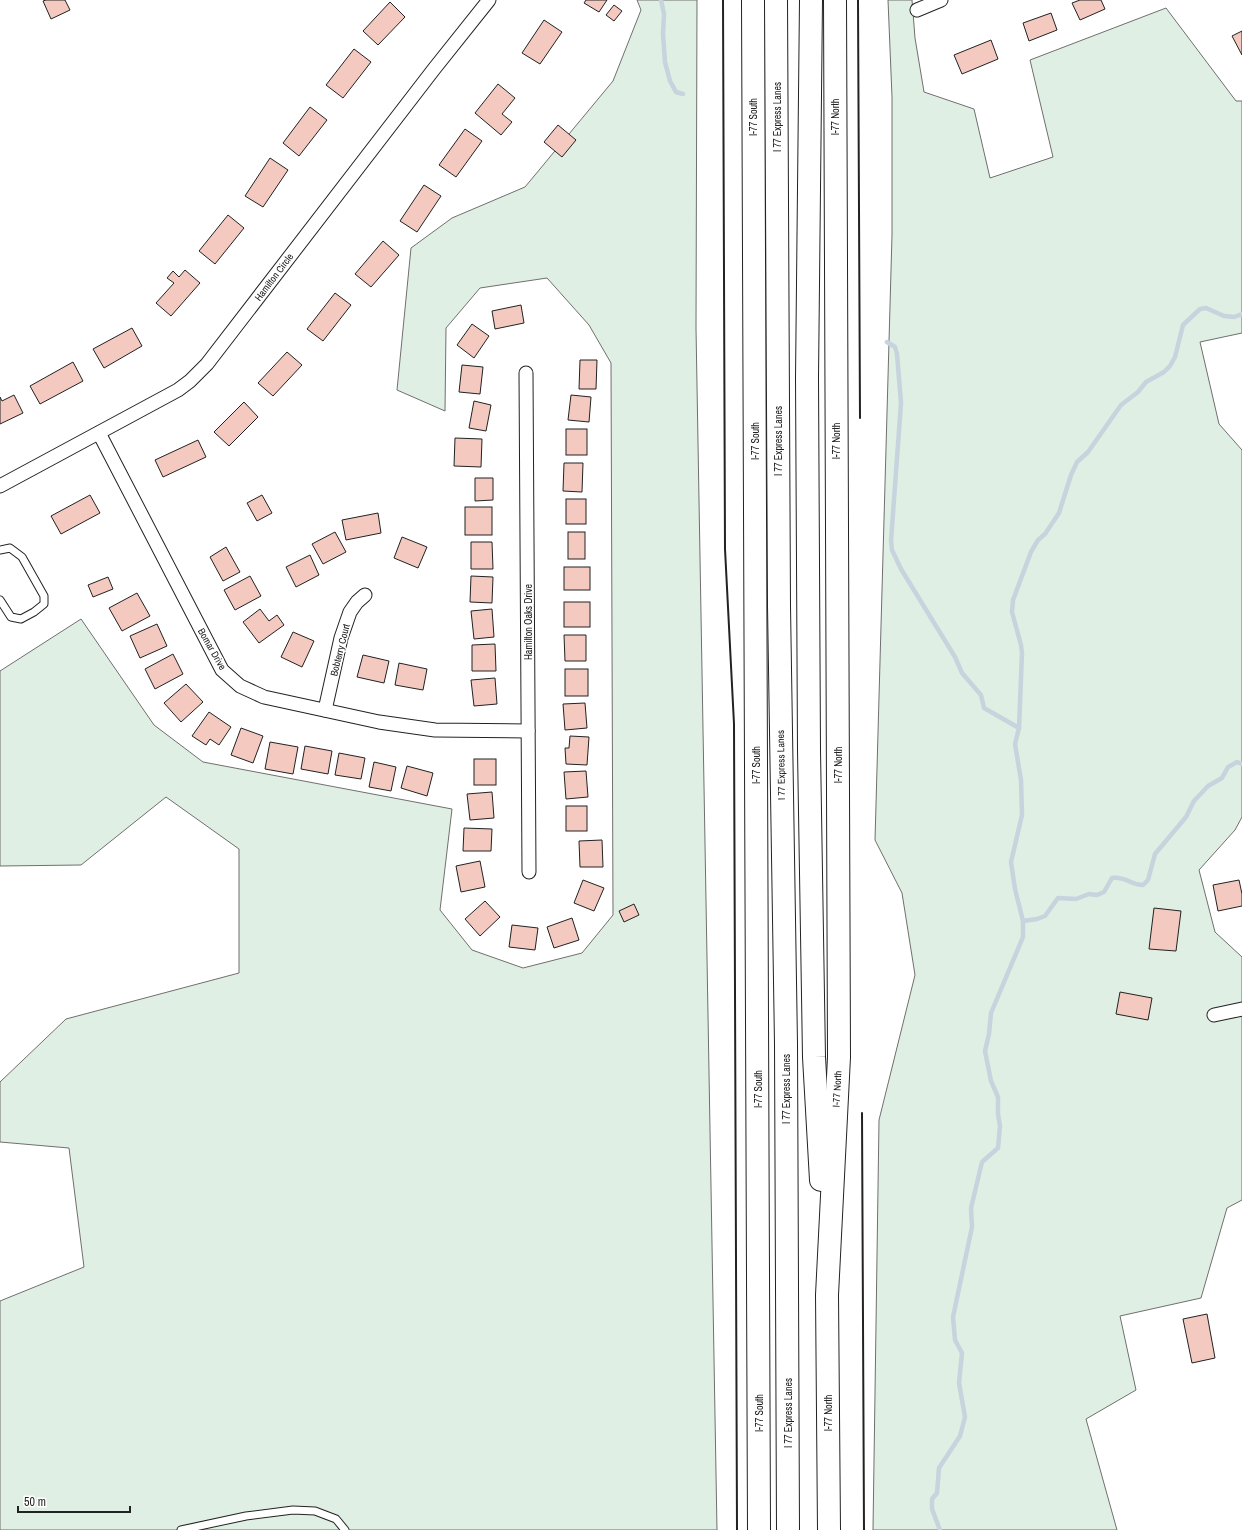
<svg xmlns="http://www.w3.org/2000/svg" width="1242" height="1530" font-family="'Archivo Narrow',sans-serif">
  <style>
    .green { fill: #e0efe3; stroke: #6f6f6f }
    .lines { fill: none; stroke-linecap: round; stroke-linejoin: round }
    .stream { stroke: #c7d3dd; stroke-width: 4.5 }
    .building { fill: #f3c9c0; stroke: #222 }
    .lane-casing { stroke: #222; stroke-width: 9 }
    .street-casing { stroke: #222; stroke-width: 15 }
    .highway-casing { stroke: #222; stroke-width: 24 }
    .lane { stroke: #fff; stroke-width: 7 }
    .street { stroke: #fff; stroke-width: 13 }
    .highway { stroke: #fff; stroke-width: 22 }
    .wall { stroke: #222; stroke-width: 2 }
    .labels { text-anchor: middle; dominant-baseline: central; stroke-width: 3; stroke-linejoin: round; paint-order: stroke }
    .street-label { font-size: 10px; fill: #222; stroke: #fff }
  </style>
  <rect width="100%" height="100%" fill="#fff"/>
  <!-- green -->
  <g class="green">
    <path d="M 637,0 L 697,0 L 696,328 L 717,1530 L 0,1530 L 0,1301 L 84,1267 L 69,1148 L 0,1142 L 0,1082 L 66,1019 L 239,973 L 239,849 L 166,797 L 81,865 L 0,866 L 0,671 L 81,619 L 154,725 L 203,762 L 452,809 L 440,910 L 472,950 L 523,968 L 582,953 L 613,915 L 611,363 L 589,325 L 547,278 L 480,288 L 446,328 L 445,411 L 397,390 L 411,248 L 452,218 L 525,187 L 613,81 L 641,10 Z"/>
    <path d="M 888,0 L 912,0 L 915,38 L 924,92 L 974,109 L 990,178 L 1053,157 L 1030,60 L 1166,8 L 1236,101 L 1242,101 L 1242,333 L 1200,342 L 1219,424 L 1242,450 L 1242,817 L 1235,830 L 1199,870 L 1215,932 L 1242,957 L 1242,1200 L 1227,1208 L 1201,1298 L 1120,1316 L 1136,1390 L 1086,1419 L 1117,1530 L 873,1530 L 879,1120 L 915,975 L 902,893 L 875,840 L 892,235 L 892,97 Z"/>
  </g>
  <g class="lines">
    <!-- stream -->
    <g class="stream">
      <path d="M 661,0 L 664,14 L 663,34 L 665,62 L 670,81 L 676,92 L 683,94"/>
      <path d="M 887,342 L 895,347 L 897,354 L 901,403 L 891,541 L 892,550 L 901,569 L 955,657 L 962,673 L 981,695 L 984,708 L 1019,728"/>
      <path d="M 1023,921 L 1037,919 L 1045,916 L 1058,898 L 1076,899 L 1089,894 L 1097,895 L 1104,892 L 1112,878 C 1126,876 1130,885 1143,885 L 1148,880 L 1155,854 L 1186,817 L 1194,801 L 1208,786 L 1222,778 L 1228,767 L 1237,762 L 1242,764"/>
      <path d="M 940,1530 L 932,1509 L 932,1499 L 937,1493 L 939,1468 L 960,1436 L 965,1417 L 959,1383 L 962,1353 L 955,1340 L 953,1317 L 972,1227 L 971,1208 L 982,1162 L 998,1148 L 1000,1126 L 998,1114 L 998,1097 L 991,1081 L 985,1051 L 989,1034 L 991,1013 L 1023,937 L 1023,921 L 1015,889 L 1011,862 L 1022,815 L 1021,780 L 1015,744 L 1019,728 L 1022,653 L 1021,645 L 1012,612 L 1013,600 L 1031,552 L 1038,540 L 1045,534 L 1059,513 L 1071,475 L 1077,462 L 1088,452 L 1121,405 L 1138,392 L 1146,382 L 1164,372 L 1170,366 L 1175,357 L 1183,325 L 1200,309 L 1206,308 L 1224,316 L 1234,317 L 1242,314"/>
    </g>
  </g>
  <!-- building -->
  <g class="building">
    <path d="M 46,0 L 65,0 L 70,10 L 51,19 L 43,1 Z"/>
    <path d="M 586,0 L 607,0 L 599,12 L 584,3 Z"/>
    <path d="M 1080,0 L 1101,0 L 1105,9 L 1080,20 L 1072,3 Z"/>
    <path d="M 390,2 L 405,17 L 378,45 L 363,31 Z"/>
    <path d="M 614,5 L 622,11 L 614,21 L 606,15 Z"/>
    <path d="M 1051,13 L 1057,30 L 1029,41 L 1023,23 Z"/>
    <path d="M 544,20 L 562,32 L 540,64 L 522,53 Z"/>
    <path d="M 1242,31 L 1242,55 L 1232,36 Z"/>
    <path d="M 991,40 L 998,59 L 962,74 L 954,55 Z"/>
    <path d="M 354,49 L 371,62 L 343,98 L 326,85 Z"/>
    <path d="M 498,84 L 515,98 L 502,114 L 512,122 L 501,135 L 475,113 Z"/>
    <path d="M 310,107 L 327,120 L 299,156 L 283,143 Z"/>
    <path d="M 558,125 L 576,140 L 562,157 L 544,142 Z"/>
    <path d="M 465,129 L 482,141 L 456,177 L 439,165 Z"/>
    <path d="M 270,158 L 288,170 L 263,207 L 245,196 Z"/>
    <path d="M 424,185 L 441,196 L 417,232 L 400,221 Z"/>
    <path d="M 228,215 L 244,228 L 215,264 L 199,251 Z"/>
    <path d="M 383,241 L 399,255 L 371,287 L 355,274 Z"/>
    <path d="M 185,270 L 200,283 L 171,316 L 156,303 L 174,283 L 167,278 L 173,271 L 179,277 Z"/>
    <path d="M 335,293 L 351,305 L 323,341 L 307,329 Z"/>
    <path d="M 521,305 L 524,323 L 495,329 L 492,311 Z"/>
    <path d="M 472,324 L 489,336 L 474,358 L 457,345 Z"/>
    <path d="M 132,328 L 142,346 L 104,368 L 93,349 Z"/>
    <path d="M 287,352 L 302,365 L 273,396 L 258,383 Z"/>
    <path d="M 580,360 L 597,360 L 596,389 L 579,389 Z"/>
    <path d="M 73,362 L 83,381 L 40,404 L 30,386 Z"/>
    <path d="M 462,365 L 483,367 L 480,394 L 459,392 Z"/>
    <path d="M 14,395 L 23,413 L 0,424 L 0,397 L 2,401 Z"/>
    <path d="M 571,395 L 591,397 L 589,422 L 568,420 Z"/>
    <path d="M 474,401 L 491,405 L 486,431 L 469,428 Z"/>
    <path d="M 244,402 L 258,417 L 229,446 L 214,432 Z"/>
    <rect x="566" y="429" width="21" height="26"/>
    <path d="M 455,438 L 482,439 L 481,467 L 454,466 Z"/>
    <path d="M 198,440 L 206,457 L 163,477 L 155,460 Z"/>
    <path d="M 564,463 L 583,463 L 582,492 L 563,491 Z"/>
    <path d="M 475,478 L 493,478 L 493,500 L 475,501 Z"/>
    <path d="M 90,495 L 100,513 L 61,534 L 51,516 Z"/>
    <path d="M 262,495 L 272,513 L 257,521 L 247,503 Z"/>
    <rect x="566" y="499" width="20" height="25"/>
    <rect x="465" y="507" width="27" height="28"/>
    <path d="M 378,513 L 381,533 L 346,540 L 342,520 Z"/>
    <path d="M 335,532 L 346,552 L 323,564 L 312,544 Z"/>
    <rect x="568" y="532" width="17" height="27"/>
    <path d="M 402,537 L 427,547 L 418,568 L 394,558 Z"/>
    <path d="M 471,542 L 492,542 L 493,569 L 471,569 Z"/>
    <path d="M 226,547 L 240,572 L 223,581 L 210,557 Z"/>
    <path d="M 310,555 L 319,575 L 296,587 L 286,567 Z"/>
    <rect x="564" y="567" width="26" height="23"/>
    <path d="M 250,576 L 261,596 L 235,610 L 224,590 Z"/>
    <path d="M 471,576 L 493,577 L 492,603 L 470,602 Z"/>
    <path d="M 108,577 L 113,589 L 93,597 L 88,585 Z"/>
    <path d="M 137,593 L 150,616 L 122,631 L 109,608 Z"/>
    <rect x="564" y="602" width="26" height="25"/>
    <path d="M 260,609 L 269,621 L 277,615 L 284,625 L 259,643 L 243,622 Z"/>
    <path d="M 492,609 L 494,637 L 474,639 L 471,611 Z"/>
    <path d="M 157,624 L 167,646 L 140,658 L 130,636 Z"/>
    <path d="M 293,632 L 314,641 L 302,667 L 281,657 Z"/>
    <path d="M 564,635 L 586,635 L 586,661 L 565,661 Z"/>
    <path d="M 495,644 L 496,671 L 472,671 L 472,645 Z"/>
    <path d="M 173,654 L 183,674 L 155,689 L 145,669 Z"/>
    <path d="M 363,655 L 389,661 L 384,683 L 357,677 Z"/>
    <path d="M 399,663 L 427,669 L 423,690 L 395,685 Z"/>
    <rect x="565" y="669" width="23" height="27"/>
    <path d="M 495,678 L 497,704 L 474,706 L 471,680 Z"/>
    <path d="M 186,684 L 203,702 L 181,722 L 164,703 Z"/>
    <path d="M 585,703 L 587,728 L 565,730 L 563,704 Z"/>
    <path d="M 209,712 L 231,727 L 219,745 L 210,739 L 206,745 L 192,736 Z"/>
    <path d="M 241,728 L 263,736 L 253,763 L 231,755 Z"/>
    <path d="M 570,736 L 589,737 L 587,765 L 566,764 L 565,748 L 569,748 Z"/>
    <path d="M 270,742 L 298,747 L 293,774 L 265,769 Z"/>
    <path d="M 305,746 L 332,751 L 328,774 L 301,769 Z"/>
    <path d="M 339,753 L 365,758 L 361,779 L 335,775 Z"/>
    <rect x="474" y="759" width="22" height="26"/>
    <path d="M 374,762 L 396,767 L 391,791 L 369,787 Z"/>
    <path d="M 407,766 L 433,773 L 427,796 L 401,788 Z"/>
    <path d="M 586,771 L 588,797 L 566,799 L 564,772 Z"/>
    <path d="M 492,792 L 494,818 L 470,820 L 467,794 Z"/>
    <rect x="566" y="806" width="21" height="25"/>
    <path d="M 464,828 L 492,829 L 491,851 L 463,851 Z"/>
    <path d="M 602,840 L 603,867 L 580,867 L 579,841 Z"/>
    <path d="M 480,861 L 485,887 L 461,892 L 456,866 Z"/>
    <path d="M 583,880 L 604,888 L 594,911 L 574,903 Z"/>
    <path d="M 1239,880 L 1242,894 L 1242,906 L 1218,911 L 1213,885 Z"/>
    <path d="M 485,901 L 500,917 L 480,936 L 465,919 Z"/>
    <path d="M 634,904 L 639,915 L 624,922 L 619,911 Z"/>
    <path d="M 1154,908 L 1181,911 L 1176,951 L 1149,949 Z"/>
    <path d="M 572,918 L 579,940 L 554,948 L 547,927 Z"/>
    <path d="M 512,925 L 538,928 L 535,950 L 509,947 Z"/>
    <path d="M 1120,992 L 1152,998 L 1148,1020 L 1116,1014 Z"/>
    <path d="M 1207,1314 L 1215,1358 L 1192,1363 L 1183,1319 Z"/>
  </g>
  <g class="lines">
    <defs>
      <g id="lane">
        <path d="M 0,550 L 10,548 L 22,557 L 44,596 L 44,604 L 34,612 L 21,619 L 11,617 L 0,600"/>
        <path d="M 181,1530 L 246,1516 L 293,1510 L 315,1511 L 336,1519 L 345,1530"/>
      </g>
      <g id="street">
        <path d="M 917,10 L 941,0"/>
        <path d="M 526,373 L 529,872"/>
        <path d="M 99,433 L 222,670 L 240,686 L 264,697 L 379,722 L 435,730 L 528,731"/>
        <path d="M 0,486 L 178,390 L 190,381 L 207,364 L 434,69 L 489,0"/>
        <path d="M 325,710 L 341,638 L 350,612 L 357,602 L 365,595"/>
        <path d="M 1214,1015 L 1242,1009"/>
      </g>
      <g id="highway">
        <path d="M 753,0 L 759,1530"/>
        <path d="M 776,0 L 779,606 L 786,1044 L 788,1530"/>
        <path d="M 811,0 L 807,378 L 809,750 L 814,1057 L 821,1180"/>
        <path d="M 829,1530 L 827,1295 L 839,1057 L 835,0"/>
      </g>
    </defs>
    <!-- lane casing -->
    <use href="#lane" class="lane-casing"/>
    <!-- street casing -->
    <use href="#street" class="street-casing"/>
    <!-- highway casing -->
    <use href="#highway" class="highway-casing"/>
    <!-- lane -->
    <use href="#lane" class="lane"/>
    <!-- street -->
    <use href="#street" class="street"/>
    <!-- highway -->
    <use href="#highway" class="highway"/>
    <!-- wall -->
    <g class="wall">
      <path d="M 723,0 L 725,549 L 734,724 L 737,1530"/>
      <path d="M 858,0 L 860,418"/>
      <path d="M 862,1113 L 864,1530"/>
    </g>
  </g>
  <g class="labels">
    <!-- street labels -->
    <g class="street-label">
      <text transform="translate(753 117) rotate(-90)">I-77 South</text>
      <text transform="translate(777 117) rotate(-90)">I 77 Express Lanes</text>
      <text transform="translate(835 117) rotate(-90)">I-77 North</text>
      <text transform="translate(274 277) rotate(-53)">Hamilton Circle</text>
      <text transform="translate(755 441) rotate(-90)">I-77 South</text>
      <text transform="translate(778 441) rotate(-90)">I 77 Express Lanes</text>
      <text transform="translate(836 441) rotate(-90)">I-77 North</text>
      <text transform="translate(528 622) rotate(-90)">Hamilton Oaks Drive</text>
      <text transform="translate(212 649) rotate(60)">Bomar Drive</text>
      <text transform="translate(340 650) rotate(-76)">Bobterry Court</text>
      <text transform="translate(756 765) rotate(-90)">I-77 South</text>
      <text transform="translate(781 765) rotate(-91)">I 77 Express Lanes</text>
      <text transform="translate(838 765) rotate(-90)">I-77 North</text>
      <text transform="translate(758 1089) rotate(-90)">I-77 South</text>
      <text transform="translate(786 1089) rotate(-90)">I 77 Express Lanes</text>
      <text transform="translate(837 1089) rotate(-87)">I-77 North</text>
      <text transform="translate(759 1413) rotate(-90)">I-77 South</text>
      <text transform="translate(788 1413) rotate(-90)">I 77 Express Lanes</text>
      <text transform="translate(828 1413) rotate(-90)">I-77 North</text>
    </g>
  </g>
  <!-- scale -->
  <path d="M18 1506v6h112v-6" fill="none" stroke="#222222" stroke-width="2"/>
  <text x="24" y="1506" font-size="12" fill="#222222" stroke="#ffffff" stroke-width="3" paint-order="stroke">50 m</text>
</svg>
